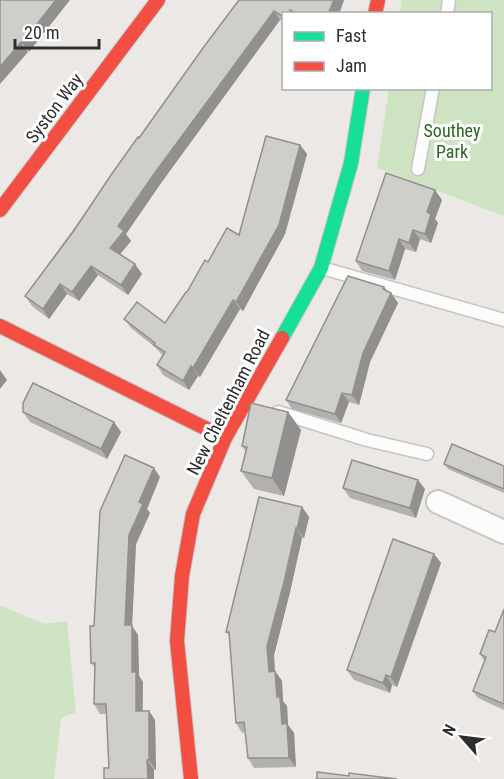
<svg xmlns="http://www.w3.org/2000/svg" width="504" height="779" font-family="'Roboto Condensed',sans-serif">
  <style>
    .green { fill: #cde3c1 }
    .lines { fill: none; stroke-linecap: round; stroke-linejoin: round }
    .lane-casing { stroke: #c6c4c4; stroke-width: 15 }
    .street-casing { stroke: #c6c4c4; stroke-width: 26 }
    .fast-casing { stroke: #c6c4c4; stroke-width: 16 }
    .jam-casing { stroke: #c6c4c4; stroke-width: 16 }
    .lane { stroke: #fcfcfb; stroke-width: 12 }
    .street { stroke: #fcfcfb; stroke-width: 22 }
    .fast { stroke: #16e098; stroke-width: 14 }
    .jam { stroke: #f24e42; stroke-width: 14 }
    .wall { fill: #b3b1af }
    .shaded-wall { fill: #92908e }
    .building { fill: #d0cecb; stroke: #92908e; stroke-width: 1.5 }
    .labels { text-anchor: middle; dominant-baseline: central; stroke-width: 6; stroke-linejoin: round; paint-order: stroke }
    .street-label { font-size: 18px; fill: #2e2e2e; stroke: #fff }
    .park-label { font-size: 18px; fill: #2b6721; stroke: #fff }
  </style>
  <rect width="100%" height="100%" fill="#ebe8e5"/>
  <!-- green -->
  <g class="green">
    <path d="M 402,0 L 504,0 L 504,216 L 377,168 L 389,89 L 490,88 L 490,14 L 400,13 Z"/>
    <path d="M 0,605 L 44,624 L 67,621 L 76,712 L 61,718 L 54,779 L 0,779 Z"/>
  </g>
  <g class="lines">
    <defs>
      <g id="lane">
        <path d="M 447,14 L 449,0"/>
        <path d="M 418,169 L 433,88"/>
        <path d="M 322,268 L 504,320"/>
        <path d="M 278,412 L 367,440 L 427,454"/>
      </g>
      <path id="street" d="M 438,502 L 504,532"/>
      <path id="fast" d="M 282,338 L 321,268 L 351,163 L 363,88"/>
      <g id="jam">
        <path d="M 375,14 L 378,0"/>
        <path d="M 0,210 L 158,0"/>
        <path d="M 0,326 L 225,438"/>
        <path d="M 191,779 L 177,641 L 182,576 L 193,514 L 225,438 L 282,338"/>
      </g>
    </defs>
    <!-- lane casing -->
    <use href="#lane" class="lane-casing"/>
    <!-- street casing -->
    <use href="#street" class="street-casing"/>
    <!-- fast casing -->
    <use href="#fast" class="fast-casing"/>
    <!-- jam casing -->
    <use href="#jam" class="jam-casing"/>
    <!-- lane -->
    <use href="#lane" class="lane"/>
    <!-- street -->
    <use href="#street" class="street"/>
    <!-- fast -->
    <use href="#fast" class="fast"/>
    <!-- jam -->
    <use href="#jam" class="jam"/>
  </g>
  <!-- wall -->
  <g class="wall">
    <path d="M 239,0 L 344,0 L 339,14 L 284,14 L 284,22 L 280,20 L 161,183 L 126,234 L 131,241 L 120,254 L 142,274 L 128,295 L 98,275 L 79,301 L 67,294 L 49,319 L 32,306 L 25,296 Z"/>
    <path d="M 300,145 L 307,154 L 285,234 L 243,311 L 240,309 L 200,377 L 198,376 L 189,390 L 163,375 L 157,365 L 163,356 L 156,348 L 131,328 L 124,319 L 165,323 L 208,262 L 239,235 Z"/>
    <path d="M 435,190 L 442,200 L 435,219 L 438,223 L 431,243 L 420,239 L 416,252 L 405,249 L 395,280 L 362,271 L 356,261 Z"/>
    <path d="M 384,287 L 387,291 L 391,293 L 398,303 L 370,362 L 359,405 L 349,402 L 341,423 L 292,409 L 286,400 Z"/>
    <path d="M 23,412 L 121,432 L 107,459 L 30,422 Z"/>
    <path d="M 288,412 L 301,430 L 284,496 L 254,489 L 241,471 L 246,452 L 242,446 Z"/>
    <path d="M 444,464 L 504,466 L 504,493 L 448,469 Z"/>
    <path d="M 160,477 L 147,509 L 150,513 L 136,544 L 132,626 L 138,635 L 139,676 L 143,682 L 143,711 L 149,711 L 155,720 L 156,770 L 109,768 L 106,714 L 100,714 L 94,704 L 95,668 L 91,663 L 94,626 Z"/>
    <path d="M 343,488 L 425,489 L 416,518 L 350,498 Z"/>
    <path d="M 302,507 L 309,517 L 304,538 L 302,538 L 290,592 L 274,655 L 275,671 L 282,681 L 283,701 L 287,706 L 288,725 L 294,733 L 296,767 L 254,768 L 248,758 L 245,732 L 242,733 L 236,723 L 230,637 L 226,632 Z"/>
    <path d="M 434,554 L 441,563 L 397,687 L 392,685 L 390,693 L 354,680 L 347,670 Z"/>
    <path d="M 504,609 L 504,710 L 478,698 L 473,691 L 485,662 L 480,654 L 495,632 Z"/>
  </g>
  <!-- shaded-wall -->
  <g class="shaded-wall">
    <path d="M 56,0 L 70,0 L 29,52 L 22,43 Z"/>
    <path d="M 334,0 L 344,0 L 339,14 L 328,14 Z"/>
    <path d="M 274,11 L 280,20 L 161,183 L 126,234 L 131,241 L 117,258 L 110,248 L 118,226 L 154,174 Z"/>
    <path d="M 21,42 L 28,52 L 0,84 L 0,67 Z"/>
    <path d="M 300,145 L 307,154 L 285,234 L 243,311 L 236,302 Z"/>
    <path d="M 435,190 L 442,200 L 435,219 L 438,223 L 431,243 L 425,234 L 427,212 Z"/>
    <path d="M 413,230 L 420,239 L 416,252 L 409,243 Z"/>
    <path d="M 399,239 L 405,249 L 395,280 L 389,271 Z"/>
    <path d="M 135,264 L 142,274 L 128,295 L 121,285 Z"/>
    <path d="M 91,266 L 98,275 L 79,301 L 72,292 Z"/>
    <path d="M 60,284 L 67,294 L 49,319 L 43,309 Z"/>
    <path d="M 384,287 L 390,296 L 391,293 L 398,303 L 370,362 L 359,405 L 352,395 L 363,353 Z"/>
    <path d="M 233,300 L 240,309 L 200,377 L 193,368 Z"/>
    <path d="M 191,366 L 198,376 L 189,390 L 183,381 Z"/>
    <path d="M 0,370 L 7,380 L 0,389 Z"/>
    <path d="M 342,393 L 349,402 L 341,423 L 335,414 Z"/>
    <path d="M 288,412 L 301,430 L 284,496 L 272,478 Z"/>
    <path d="M 114,422 L 121,432 L 107,459 L 101,449 Z"/>
    <path d="M 154,468 L 160,477 L 147,509 L 150,513 L 136,544 L 132,626 L 138,635 L 139,676 L 143,682 L 142,720 L 136,711 L 125,625 L 129,535 L 139,502 Z"/>
    <path d="M 418,480 L 425,489 L 416,518 L 410,508 Z"/>
    <path d="M 302,507 L 309,517 L 304,538 L 297,529 Z"/>
    <path d="M 296,528 L 302,538 L 290,592 L 274,655 L 275,681 L 269,672 L 267,646 Z"/>
    <path d="M 434,554 L 441,563 L 397,687 L 391,677 Z"/>
    <path d="M 275,671 L 282,681 L 283,701 L 287,706 L 288,725 L 294,733 L 296,767 L 289,758 L 277,697 Z"/>
    <path d="M 386,675 L 392,685 L 390,693 L 383,683 Z"/>
    <path d="M 149,711 L 155,720 L 156,770 L 149,760 Z"/>
    <path d="M 147,760 L 154,770 L 154,779 L 148,779 Z"/>
  </g>
  <!-- building -->
  <g class="building">
    <path d="M 0,0 L 56,0 L 22,43 L 21,42 L 0,67 Z"/>
    <path d="M 239,0 L 334,0 L 328,14 L 298,14 L 290,10 L 288,14 L 284,14 L 284,17 L 274,11 L 154,174 L 118,226 L 124,231 L 110,248 L 135,264 L 121,285 L 91,266 L 72,292 L 60,284 L 43,309 L 25,296 L 73,232 L 111,175 L 138,137 L 139,138 L 203,48 Z"/>
    <path d="M 266,136 L 300,145 L 279,225 L 236,302 L 233,300 L 193,368 L 191,366 L 183,381 L 157,365 L 165,352 L 154,345 L 155,343 L 124,319 L 137,302 L 165,323 L 186,292 L 187,292 L 205,260 L 208,262 L 227,228 L 239,235 Z"/>
    <path d="M 386,173 L 435,190 L 427,212 L 431,214 L 425,234 L 413,230 L 409,243 L 399,239 L 389,271 L 356,261 Z"/>
    <path d="M 348,276 L 384,287 L 383,289 L 391,293 L 363,353 L 352,395 L 342,393 L 335,414 L 286,400 Z"/>
    <path d="M 33,383 L 114,422 L 101,449 L 23,412 L 23,403 Z"/>
    <path d="M 251,403 L 288,412 L 272,478 L 241,471 L 247,447 L 242,446 Z"/>
    <path d="M 452,444 L 504,466 L 504,489 L 444,464 Z"/>
    <path d="M 125,455 L 154,468 L 139,502 L 143,504 L 129,535 L 125,625 L 132,625 L 132,672 L 136,672 L 136,711 L 149,711 L 149,760 L 147,760 L 148,779 L 104,779 L 104,768 L 109,768 L 106,704 L 94,704 L 95,663 L 91,663 L 90,626 L 94,626 L 100,511 Z"/>
    <path d="M 352,460 L 418,480 L 410,508 L 343,488 Z"/>
    <path d="M 259,497 L 302,507 L 297,529 L 296,528 L 284,582 L 267,646 L 269,672 L 275,671 L 277,697 L 280,697 L 282,724 L 287,723 L 289,758 L 248,758 L 244,722 L 236,723 L 229,632 L 226,632 Z"/>
    <path d="M 393,539 L 434,554 L 391,677 L 386,675 L 383,683 L 347,670 Z"/>
    <path d="M 504,609 L 504,704 L 473,691 L 486,657 L 480,654 L 489,630 L 495,632 Z"/>
    <path d="M 317,772 L 349,776 L 349,773 L 397,779 L 315,779 L 317,779 Z"/>
  </g>
  <g class="labels">
    <!-- street labels -->
    <g class="street-label">
      <text transform="translate(54 108) rotate(-53)">Syston Way</text>
      <text transform="translate(228 402) rotate(-63)">New Cheltenham Road</text>
    </g>
    <!-- park labels -->
    <g class="park-label">
      <text x="452" y="130">Southey<tspan x="452" dy="21">Park</tspan></text>
    </g>
  </g>
  <!-- legend -->
  <rect x="282" y="12" width="210" height="78" fill="#ffffff" stroke="#ababab" stroke-width="1.5"/>
  <rect x="294" y="32" width="30" height="9" fill="#16e098" stroke="#ababab" stroke-width="1.5"/>
  <text x="336" y="42" font-size="18" fill="#2e2e2e">Fast</text>
  <rect x="294" y="62" width="30" height="9" fill="#f24e42" stroke="#ababab" stroke-width="1.5"/>
  <text x="336" y="72" font-size="18" fill="#2e2e2e">Jam</text>
  <!-- north arrow -->
  <g transform="translate(462 737) rotate(298)" stroke="#ffffff" stroke-width="4.5" paint-order="stroke">
  <path d="M0-4.5L10 22L0 15L-10 22Z" fill="#2e2e2e"/>
  <text y="-9" font-size="16" font-weight="bold" text-anchor="middle" fill="#2e2e2e">N</text>
  </g>
  <!-- scale -->
  <path d="M15 39v9h84v-9" fill="none" stroke="#2e2e2e" stroke-width="3"/>
  <text x="24" y="39" font-size="18" fill="#2e2e2e" stroke="#ffffff" stroke-width="4.5" paint-order="stroke">20 m</text>
</svg>
